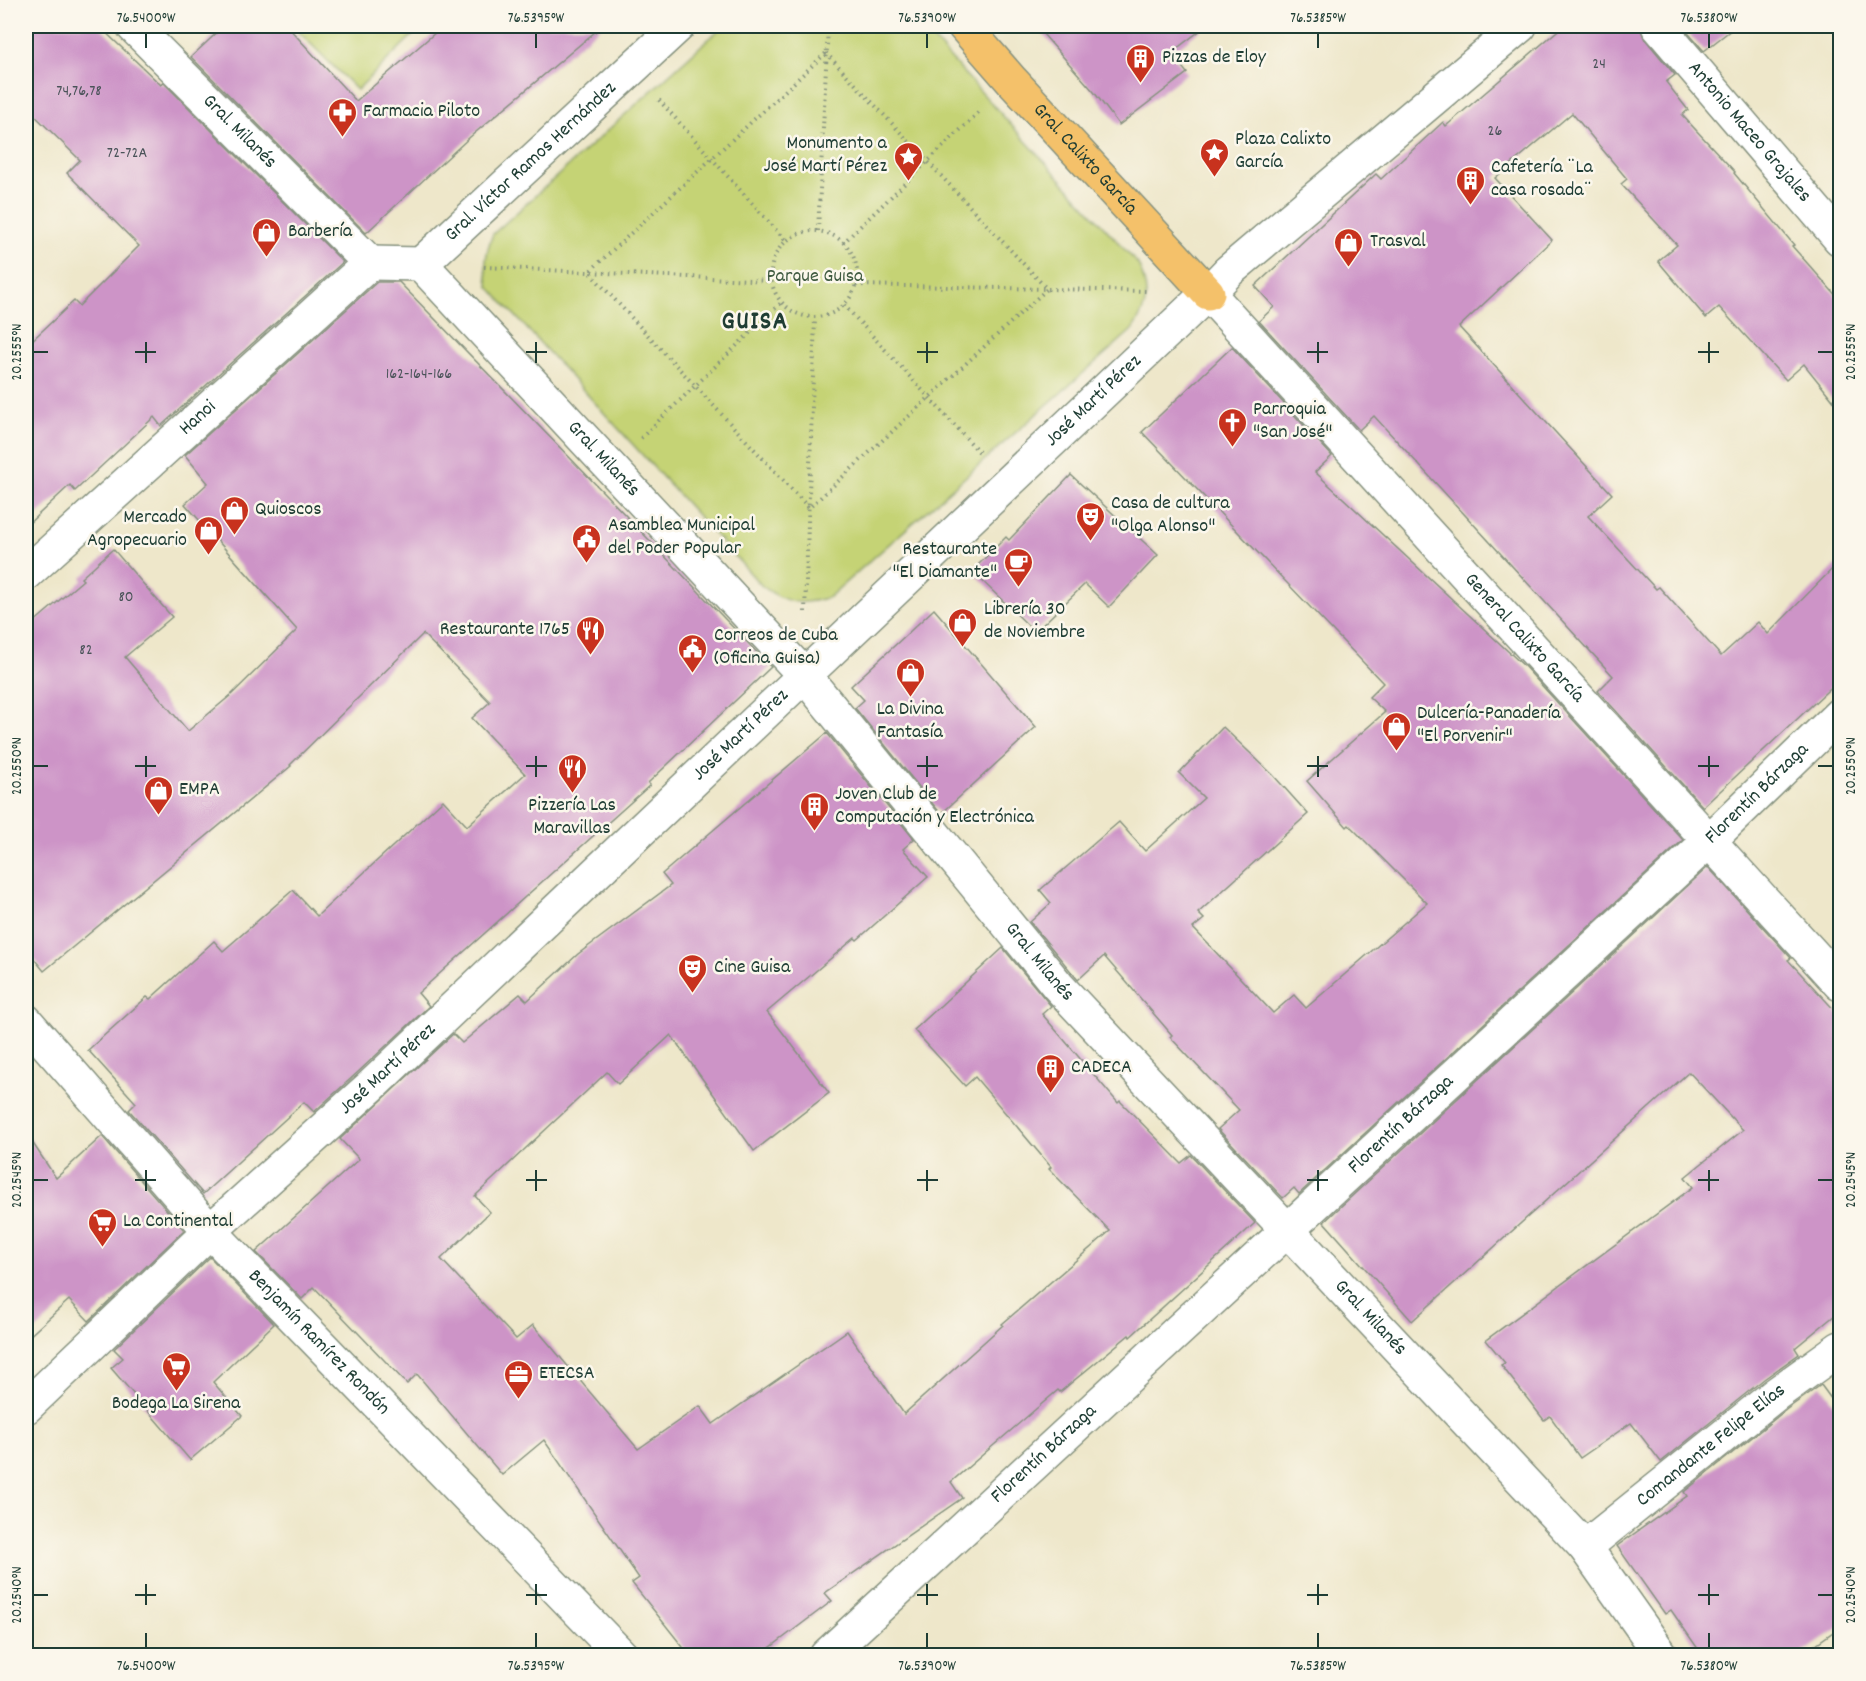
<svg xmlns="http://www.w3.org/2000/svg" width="1866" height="1681" font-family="Dekko,sans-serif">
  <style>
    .green { fill: #c5d375; stroke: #728854; stroke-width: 1.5 }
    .building { fill: #cd94c7 }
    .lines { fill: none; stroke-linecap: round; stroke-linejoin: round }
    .minor-casing { stroke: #86927f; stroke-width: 36 }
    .major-casing { stroke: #86927f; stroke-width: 36 }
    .path { stroke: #86927f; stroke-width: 4; stroke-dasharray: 1.5 4.5; stroke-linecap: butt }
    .minor { stroke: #fff; stroke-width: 33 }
    .major { stroke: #f4c16b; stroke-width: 33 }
    .ticks { fill: none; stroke: #1f3d34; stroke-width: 2 }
    .labels { text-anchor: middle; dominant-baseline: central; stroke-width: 5; stroke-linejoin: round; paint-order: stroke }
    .number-label { font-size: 16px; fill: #4a5359 }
    .poi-label { font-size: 20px; fill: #1f3d34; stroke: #fbf7ec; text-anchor: start }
    .street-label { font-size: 20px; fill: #1f3d34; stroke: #fbf7ec }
    .park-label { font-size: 20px; fill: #405b41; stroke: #fbf7ec }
    .district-label { font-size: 26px; font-weight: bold; letter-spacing: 1.5px; fill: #1f3d34; stroke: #fbf7ec }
    .neatline { fill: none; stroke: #1f3d34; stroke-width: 2 }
    .ticks-label { font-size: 15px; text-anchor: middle; fill: #1f3d34 }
  </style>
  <rect width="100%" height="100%" fill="#fbf7ec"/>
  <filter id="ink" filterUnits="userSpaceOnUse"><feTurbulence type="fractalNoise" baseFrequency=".0167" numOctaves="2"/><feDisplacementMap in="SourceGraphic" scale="12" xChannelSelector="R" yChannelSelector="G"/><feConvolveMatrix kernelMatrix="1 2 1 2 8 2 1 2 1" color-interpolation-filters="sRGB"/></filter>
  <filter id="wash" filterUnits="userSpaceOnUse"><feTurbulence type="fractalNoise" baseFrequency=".008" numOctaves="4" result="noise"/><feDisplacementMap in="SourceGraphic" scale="24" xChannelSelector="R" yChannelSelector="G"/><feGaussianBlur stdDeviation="1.35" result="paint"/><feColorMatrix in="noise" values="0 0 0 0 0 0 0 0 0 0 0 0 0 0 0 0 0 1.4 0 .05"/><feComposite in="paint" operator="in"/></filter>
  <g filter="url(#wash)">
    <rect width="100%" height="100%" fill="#eee7ca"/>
    <!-- green -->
    <g class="green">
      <path d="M 293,26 L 422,26 L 357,90 Z"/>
      <path d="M 723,26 L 921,26 L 1138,264 C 1150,291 1149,305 1132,330 L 829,597 C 801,606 786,604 762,586 L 489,287 C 484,267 485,253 493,234 Z"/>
    </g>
    <g id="blocks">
      <!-- building -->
      <g class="building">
        <path d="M 26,26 L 99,26 L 161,85 L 164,83 L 343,262 L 161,426 L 154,417 L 75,491 L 70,485 L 26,526 L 26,346 L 74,301 L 79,306 L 139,246 L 67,173 L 80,160 L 26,107 Z"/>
        <path d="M 224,26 L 287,26 L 356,101 L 443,26 L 602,26 L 470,137 L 366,233 L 191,57 Z"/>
        <path d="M 1036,26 L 1206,26 L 1171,53 L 1187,73 L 1119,125 L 1094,92 Z"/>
        <path d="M 1563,26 L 1640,26 L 1644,38 L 1675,75 L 1666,82 L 1688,110 L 1682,115 L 1735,172 L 1734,173 L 1794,245 L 1792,246 L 1840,300 L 1840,409 L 1804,364 L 1786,380 L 1719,307 L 1706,318 L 1658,261 L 1677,245 L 1621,184 L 1627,179 L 1572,113 L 1495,178 L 1552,240 L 1459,327 L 1612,494 L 1588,516 L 1656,589 L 1659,587 L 1721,656 L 1758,622 L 1768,634 L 1840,561 L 1840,679 L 1703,807 L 1598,691 L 1613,676 L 1374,416 L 1359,430 L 1259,321 L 1274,307 L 1255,286 L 1376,174 L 1381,179 L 1443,122 L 1446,126 Z"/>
        <path d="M 1682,26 L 1736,26 L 1704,51 Z"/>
        <path d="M 377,282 L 399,282 L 607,496 L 771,667 L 648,783 L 650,785 L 418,993 L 429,1006 L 357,1073 L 314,1112 L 304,1102 L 203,1194 L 129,1110 L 136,1103 L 88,1050 L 147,997 L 150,999 L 214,941 L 223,951 L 293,890 L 317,916 L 443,800 L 467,826 L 525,774 L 472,718 L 490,702 L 423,634 L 290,765 L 291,766 L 44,971 L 26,949 L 26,629 L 83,580 L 81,578 L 113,549 L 172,617 L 125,657 L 188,731 L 231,695 L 297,630 L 185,504 L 208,483 L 185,455 Z"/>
        <path d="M 1232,347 L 1332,456 L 1315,472 L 1524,666 L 1683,840 L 1299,1194 L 1294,1188 L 1283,1198 L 1218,1129 L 1239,1110 L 1170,1037 L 1172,1035 L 1104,956 L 1078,980 L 1030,922 L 1051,903 L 1040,890 L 1119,822 L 1145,851 L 1204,798 L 1179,773 L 1223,727 L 1273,775 L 1308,814 L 1198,913 L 1204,919 L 1193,928 L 1273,1013 L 1294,995 L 1306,1008 L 1427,903 L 1349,825 L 1347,827 L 1307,781 L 1385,712 L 1369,697 L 1383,683 L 1142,432 Z"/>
        <path d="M 1071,475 L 1158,555 L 1109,607 L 1085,584 L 1035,632 L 972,571 L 1006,537 L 1009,540 Z"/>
        <path d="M 934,609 L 1036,727 L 941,814 L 855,708 L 864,700 L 851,686 Z"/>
        <path d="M 827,733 L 914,839 L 903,849 L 928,877 L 857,940 L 855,938 L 767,1012 L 829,1093 L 754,1151 L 671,1035 L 618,1084 L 607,1072 L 475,1196 L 490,1212 L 441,1259 L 516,1339 L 533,1325 L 638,1449 L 700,1406 L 713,1424 L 847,1331 L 904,1414 L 1003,1325 L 1002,1324 L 1110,1231 L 1049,1169 L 1051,1167 L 975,1077 L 965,1086 L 914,1030 L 1003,948 L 1051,1006 L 1042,1014 L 1118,1103 L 1120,1101 L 1181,1163 L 1191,1155 L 1255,1223 L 1130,1337 L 1129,1335 L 1060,1392 L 1058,1390 L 951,1482 L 962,1498 L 825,1593 L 832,1601 L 759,1656 L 690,1656 L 632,1583 L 639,1578 L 544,1440 L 502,1475 L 417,1374 L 407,1384 L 314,1287 L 302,1299 L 256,1252 L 359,1159 L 340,1139 L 453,1034 L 462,1043 L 520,994 L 527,1001 L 578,954 L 671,885 L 662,874 Z"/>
        <path d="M 1708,867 L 1791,958 L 1788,960 L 1840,1016 L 1840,1311 L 1795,1348 L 1799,1354 L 1764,1379 L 1661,1462 L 1631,1423 L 1580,1458 L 1550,1416 L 1544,1420 L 1501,1365 L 1505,1363 L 1486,1340 L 1693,1187 L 1685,1177 L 1743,1130 L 1689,1072 L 1412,1321 L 1324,1222 Z"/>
        <path d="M 26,1133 L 56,1178 L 102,1136 L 184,1230 L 89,1321 L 69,1300 L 26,1339 Z"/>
        <path d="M 210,1257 L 274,1324 L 213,1382 L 242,1416 L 190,1460 L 111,1368 L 123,1358 L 114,1349 Z"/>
        <path d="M 1821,1385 L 1840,1411 L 1840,1627 L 1799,1656 L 1703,1656 L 1671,1610 L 1665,1614 L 1617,1546 L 1687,1496 L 1684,1492 L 1787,1409 Z"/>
      </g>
    </g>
  </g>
  <g filter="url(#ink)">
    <use href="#blocks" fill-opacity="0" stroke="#86927f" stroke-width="1.5"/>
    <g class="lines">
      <defs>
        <g id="minor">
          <path id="s1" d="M 133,26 L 370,263"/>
          <path id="s2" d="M 1658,26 L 1840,239"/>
          <path id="s3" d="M 370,263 L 421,264 L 678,26"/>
          <path id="s4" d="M 421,264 L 804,675 L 1058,986 L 1585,1547 L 1662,1656"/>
          <path id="s5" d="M 1208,293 L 1840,984"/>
          <path id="s6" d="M 26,574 L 370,263"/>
          <path id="s7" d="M 26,1021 L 210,1231 L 622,1656"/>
          <path id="s8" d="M 26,1407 L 210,1231 L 370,1087 L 1208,293 L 1229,271 L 1520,26"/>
          <path id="s9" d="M 1585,1547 L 1776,1394 L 1840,1348"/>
          <path id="s10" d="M 826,1656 L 1710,840 L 1840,714"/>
        </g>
        <g id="major">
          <path id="s11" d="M 964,26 L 1012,81 L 1208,293"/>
        </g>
      </defs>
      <!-- minor casing -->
      <use href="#minor" class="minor-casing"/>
      <!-- major casing -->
      <use href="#major" class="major-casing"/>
      <!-- path -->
      <g class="path">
        <path d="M 826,53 L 1047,289 L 809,508 L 589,272 Z"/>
        <path d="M 659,100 L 786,241"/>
        <circle cx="814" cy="274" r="43"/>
        <path d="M 818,231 L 828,26"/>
        <path d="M 843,243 L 981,110"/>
        <path d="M 484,267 L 771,281"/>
        <path d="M 856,285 L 1146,291"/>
        <path d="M 844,305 L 980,453"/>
        <path d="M 641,438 L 781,303"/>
        <path d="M 805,612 L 815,318"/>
      </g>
      <!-- minor -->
      <use href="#minor" class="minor"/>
      <!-- major -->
      <use href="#major" class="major"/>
    </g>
  </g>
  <!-- ticks -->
  <path class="ticks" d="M 146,33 L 146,48M 536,33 L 536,48M 927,33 L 927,48M 1318,33 L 1318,48M 1709,33 L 1709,48M 146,342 L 146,363M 536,342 L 536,363M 927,342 L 927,363M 1318,342 L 1318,363M 1709,342 L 1709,363M 33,352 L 48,352M 135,352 L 156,352M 526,352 L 547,352M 917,352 L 938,352M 1307,352 L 1328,352M 1698,352 L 1719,352M 1818,352 L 1833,352M 146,756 L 146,777M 536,756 L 536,777M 927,756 L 927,777M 1318,756 L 1318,777M 1709,756 L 1709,777M 33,766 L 48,766M 135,766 L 156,766M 526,766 L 547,766M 917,766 L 938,766M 1307,766 L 1328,766M 1698,766 L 1719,766M 1818,766 L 1833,766M 146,1170 L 146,1191M 536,1170 L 536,1191M 927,1170 L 927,1191M 1318,1170 L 1318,1191M 1709,1170 L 1709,1191M 33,1180 L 48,1180M 135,1180 L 156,1180M 526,1180 L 547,1180M 917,1180 L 938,1180M 1307,1180 L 1328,1180M 1698,1180 L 1719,1180M 1818,1180 L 1833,1180M 146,1584 L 146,1605M 536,1584 L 536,1605M 927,1584 L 927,1605M 1318,1584 L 1318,1605M 1709,1584 L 1709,1605M 33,1595 L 48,1595M 135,1595 L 156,1595M 526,1595 L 547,1595M 917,1595 L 938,1595M 1307,1595 L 1328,1595M 1698,1595 L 1719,1595M 1818,1595 L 1833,1595M 146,1633 L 146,1648M 536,1633 L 536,1648M 927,1633 L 927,1648M 1318,1633 L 1318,1648M 1709,1633 L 1709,1648"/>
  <!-- icons -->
  <defs>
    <symbol id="building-pin" viewBox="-11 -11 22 30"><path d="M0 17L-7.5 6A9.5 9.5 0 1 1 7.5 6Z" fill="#c8321e" stroke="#fbf7ec"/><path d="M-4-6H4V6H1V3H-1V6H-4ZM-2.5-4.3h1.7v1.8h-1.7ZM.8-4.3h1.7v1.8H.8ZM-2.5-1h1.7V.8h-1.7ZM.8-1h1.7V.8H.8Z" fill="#fff"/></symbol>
    <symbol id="pharmacy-pin" viewBox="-11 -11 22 30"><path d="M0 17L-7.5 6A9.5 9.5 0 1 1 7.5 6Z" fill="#c8321e" stroke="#fbf7ec"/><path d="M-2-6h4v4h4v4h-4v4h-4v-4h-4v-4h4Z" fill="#fff"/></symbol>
    <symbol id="sight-pin" viewBox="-11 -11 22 30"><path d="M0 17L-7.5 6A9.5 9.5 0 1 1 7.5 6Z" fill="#c8321e" stroke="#fbf7ec"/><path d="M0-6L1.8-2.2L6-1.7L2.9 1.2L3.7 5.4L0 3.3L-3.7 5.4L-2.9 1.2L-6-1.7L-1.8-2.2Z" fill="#fff"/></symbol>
    <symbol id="shop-pin" viewBox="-11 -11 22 30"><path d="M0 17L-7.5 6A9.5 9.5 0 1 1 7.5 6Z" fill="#c8321e" stroke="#fbf7ec"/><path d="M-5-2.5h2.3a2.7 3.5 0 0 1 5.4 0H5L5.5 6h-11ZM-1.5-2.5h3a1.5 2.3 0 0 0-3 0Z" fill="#fff"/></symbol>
    <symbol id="church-pin" viewBox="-11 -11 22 30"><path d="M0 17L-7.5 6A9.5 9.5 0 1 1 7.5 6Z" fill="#c8321e" stroke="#fbf7ec"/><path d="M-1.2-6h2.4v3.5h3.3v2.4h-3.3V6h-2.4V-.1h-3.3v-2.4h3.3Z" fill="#fff"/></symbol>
    <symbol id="theatre-pin" viewBox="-11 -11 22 30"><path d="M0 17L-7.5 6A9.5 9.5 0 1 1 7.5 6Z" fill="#c8321e" stroke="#fbf7ec"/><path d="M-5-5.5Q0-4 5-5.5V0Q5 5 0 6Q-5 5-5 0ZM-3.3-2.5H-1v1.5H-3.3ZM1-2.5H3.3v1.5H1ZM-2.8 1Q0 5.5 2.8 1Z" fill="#fff"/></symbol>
    <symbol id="civic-pin" viewBox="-11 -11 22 30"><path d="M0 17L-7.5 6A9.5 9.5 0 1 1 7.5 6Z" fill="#c8321e" stroke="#fbf7ec"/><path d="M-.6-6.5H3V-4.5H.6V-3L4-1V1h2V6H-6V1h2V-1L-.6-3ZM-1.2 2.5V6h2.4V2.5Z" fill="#fff"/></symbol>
    <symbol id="cafe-pin" viewBox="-11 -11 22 30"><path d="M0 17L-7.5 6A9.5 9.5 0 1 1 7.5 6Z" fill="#c8321e" stroke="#fbf7ec"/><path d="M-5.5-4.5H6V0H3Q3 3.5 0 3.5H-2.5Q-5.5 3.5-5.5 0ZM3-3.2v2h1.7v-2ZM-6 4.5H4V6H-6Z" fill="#fff"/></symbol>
    <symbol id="restaurant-pin" viewBox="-11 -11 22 30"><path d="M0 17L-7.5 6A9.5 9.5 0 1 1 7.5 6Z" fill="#c8321e" stroke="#fbf7ec"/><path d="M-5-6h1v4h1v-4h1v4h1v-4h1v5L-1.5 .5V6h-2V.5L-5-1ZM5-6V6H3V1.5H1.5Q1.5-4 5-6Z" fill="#fff"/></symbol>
    <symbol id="supermarket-pin" viewBox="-11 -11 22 30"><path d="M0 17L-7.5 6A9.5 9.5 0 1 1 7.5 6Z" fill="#c8321e" stroke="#fbf7ec"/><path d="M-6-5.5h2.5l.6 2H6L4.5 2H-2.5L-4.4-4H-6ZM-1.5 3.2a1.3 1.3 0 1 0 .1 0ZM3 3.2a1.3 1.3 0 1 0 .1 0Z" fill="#fff"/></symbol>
    <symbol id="office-pin" viewBox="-11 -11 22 30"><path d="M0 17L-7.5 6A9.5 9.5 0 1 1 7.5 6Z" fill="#c8321e" stroke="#fbf7ec"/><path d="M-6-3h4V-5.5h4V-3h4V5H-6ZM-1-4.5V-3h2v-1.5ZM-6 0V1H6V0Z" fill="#fff"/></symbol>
  </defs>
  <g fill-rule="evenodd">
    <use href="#building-pin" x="1124" y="42" width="33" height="45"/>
    <use href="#pharmacy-pin" x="326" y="96" width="33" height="45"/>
    <use href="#sight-pin" x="1198" y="136" width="33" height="45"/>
    <use href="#sight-pin" x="892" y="140" width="33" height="45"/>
    <use href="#building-pin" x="1454" y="164" width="33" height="45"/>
    <use href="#shop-pin" x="250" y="216" width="33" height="45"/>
    <use href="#shop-pin" x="1332" y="226" width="33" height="45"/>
    <use href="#church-pin" x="1216" y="406" width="33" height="45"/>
    <use href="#shop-pin" x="218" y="494" width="33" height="45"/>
    <use href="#theatre-pin" x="1074" y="500" width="33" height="45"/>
    <use href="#shop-pin" x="192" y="514" width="33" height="45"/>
    <use href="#civic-pin" x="570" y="522" width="33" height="45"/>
    <use href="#cafe-pin" x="1002" y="546" width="33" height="45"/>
    <use href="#shop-pin" x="946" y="606" width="33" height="45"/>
    <use href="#restaurant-pin" x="574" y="614" width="33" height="45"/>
    <use href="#civic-pin" x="676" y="632" width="33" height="45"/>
    <use href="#shop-pin" x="894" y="656" width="33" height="45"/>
    <use href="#shop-pin" x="1380" y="710" width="33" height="45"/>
    <use href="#restaurant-pin" x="556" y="752" width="33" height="45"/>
    <use href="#shop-pin" x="142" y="774" width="33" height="45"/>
    <use href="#building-pin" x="798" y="790" width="33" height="45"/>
    <use href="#theatre-pin" x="676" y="952" width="33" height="45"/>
    <use href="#building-pin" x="1034" y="1052" width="33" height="45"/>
    <use href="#supermarket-pin" x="86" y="1206" width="33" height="45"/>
    <use href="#supermarket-pin" x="160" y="1350" width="33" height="45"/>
    <use href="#office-pin" x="502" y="1358" width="33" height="45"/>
  </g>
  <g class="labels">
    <!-- number labels -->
    <g class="number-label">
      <text x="1599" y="64">24</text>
      <text x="79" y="91">74,76,78</text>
      <text x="1495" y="131">26</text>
      <text x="127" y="153">72-72A</text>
      <text x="419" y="374">162-164-166</text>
      <text x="126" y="597">80</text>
      <text x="86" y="650">82</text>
    </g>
    <!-- poi labels -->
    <g class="poi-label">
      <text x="1162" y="58">Pizzas de Eloy</text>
      <text x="363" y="112">Farmacia Piloto</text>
      <text x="1235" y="140">Plaza Calixto<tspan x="1235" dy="23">García</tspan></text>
      <text x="887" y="144" text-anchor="end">Monumento a<tspan x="887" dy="23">José Martí Pérez</tspan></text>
      <text x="1491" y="168">Cafetería ¨La<tspan x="1491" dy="23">casa rosada¨</tspan></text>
      <text x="288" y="232">Barbería</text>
      <text x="1370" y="242">Trasval</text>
      <text x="1253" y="410">Parroquia<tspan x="1253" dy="23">"San José"</tspan></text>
      <text x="1111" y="504">Casa de cultura<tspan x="1111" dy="23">"Olga Alonso"</tspan></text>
      <text x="255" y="510">Quioscos</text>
      <text x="187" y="518" text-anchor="end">Mercado<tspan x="187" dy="23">Agropecuario</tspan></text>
      <text x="608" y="526">Asamblea Municipal<tspan x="608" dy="23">del Poder Popular</tspan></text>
      <text x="997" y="550" text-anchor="end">Restaurante<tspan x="997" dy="23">"El Diamante"</tspan></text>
      <text x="984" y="610">Librería 30<tspan x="984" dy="23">de Noviembre</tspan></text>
      <text x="570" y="630" text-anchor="end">Restaurante 1765</text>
      <text x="714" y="636">Correos de Cuba<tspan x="714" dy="23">(Oficina Guisa)</tspan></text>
      <text x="910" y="710" text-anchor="middle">La Divina<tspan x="910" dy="23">Fantasía</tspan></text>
      <text x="1417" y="714">Dulcería-Panadería<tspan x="1417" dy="23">"El Porvenir"</tspan></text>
      <text x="179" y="790">EMPA</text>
      <text x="835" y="795">Joven Club de<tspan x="835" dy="23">Computación y Electrónica</tspan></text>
      <text x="572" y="806" text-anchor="middle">Pizzería Las<tspan x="572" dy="23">Maravillas</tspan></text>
      <text x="714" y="968">Cine Guisa</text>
      <text x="1071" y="1068">CADECA</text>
      <text x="123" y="1222">La Continental</text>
      <text x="539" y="1374">ETECSA</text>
      <text x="176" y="1404" text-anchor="middle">Bodega La Sirena</text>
    </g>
    <!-- street labels -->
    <g class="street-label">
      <text stroke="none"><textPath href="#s1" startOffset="150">Gral. Milanés</textPath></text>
      <text stroke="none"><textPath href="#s2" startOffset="140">Antonio Maceo Grajales</textPath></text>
      <text stroke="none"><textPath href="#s11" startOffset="180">Gral. Calixto García</textPath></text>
      <text stroke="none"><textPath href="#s3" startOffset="201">Gral. Víctor Ramos Hernández</textPath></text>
      <text stroke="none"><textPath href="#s8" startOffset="1467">José Martí Pérez</textPath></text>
      <text stroke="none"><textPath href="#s6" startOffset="232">Hanoi</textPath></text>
      <text stroke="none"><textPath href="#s4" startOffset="267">Gral. Milanés</textPath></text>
      <text stroke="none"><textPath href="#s5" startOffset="468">General Calixto García</textPath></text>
      <text stroke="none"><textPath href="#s8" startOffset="981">José Martí Pérez</textPath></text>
      <text stroke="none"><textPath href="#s10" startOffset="1269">Florentín Bárzaga</textPath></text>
      <text stroke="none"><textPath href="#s4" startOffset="933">Gral. Milanés</textPath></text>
      <text stroke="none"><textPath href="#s8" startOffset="495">José Martí Pérez</textPath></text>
      <text stroke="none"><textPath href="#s10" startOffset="783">Florentín Bárzaga</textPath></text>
      <text stroke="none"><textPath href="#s4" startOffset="1419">Gral. Milanés</textPath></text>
      <text stroke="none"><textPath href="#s7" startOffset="435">Benjamín Ramírez Rondón</textPath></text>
      <text stroke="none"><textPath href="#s9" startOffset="162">Comandante Felipe Elías</textPath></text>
      <text stroke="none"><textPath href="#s10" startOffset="297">Florentín Bárzaga</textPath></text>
    </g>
    <!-- park labels -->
    <g class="park-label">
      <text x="815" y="277">Parque Guisa</text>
    </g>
    <!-- district labels -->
    <g class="district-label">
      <text x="755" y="322">GUISA</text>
    </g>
  </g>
  <!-- margin -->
  <rect width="1866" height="1681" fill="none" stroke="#fbf7ec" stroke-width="66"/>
  <rect x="33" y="33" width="1800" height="1615" class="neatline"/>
  <g class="ticks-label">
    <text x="146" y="22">76.5400°W</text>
    <text x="536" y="22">76.5395°W</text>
    <text x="927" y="22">76.5390°W</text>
    <text x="1318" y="22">76.5385°W</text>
    <text x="1709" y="22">76.5380°W</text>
    <text transform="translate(16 352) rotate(-90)" y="5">20.2555°N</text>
    <text transform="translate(1850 352) rotate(-90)" y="5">20.2555°N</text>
    <text transform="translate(16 766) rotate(-90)" y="5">20.2550°N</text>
    <text transform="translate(1850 766) rotate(-90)" y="5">20.2550°N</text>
    <text transform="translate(16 1180) rotate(-90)" y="5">20.2545°N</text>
    <text transform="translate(1850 1180) rotate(-90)" y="5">20.2545°N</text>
    <text transform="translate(16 1595) rotate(-90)" y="5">20.2540°N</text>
    <text transform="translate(1850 1595) rotate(-90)" y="5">20.2540°N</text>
    <text x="146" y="1670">76.5400°W</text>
    <text x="536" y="1670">76.5395°W</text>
    <text x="927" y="1670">76.5390°W</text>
    <text x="1318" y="1670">76.5385°W</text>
    <text x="1709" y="1670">76.5380°W</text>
  </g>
</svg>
